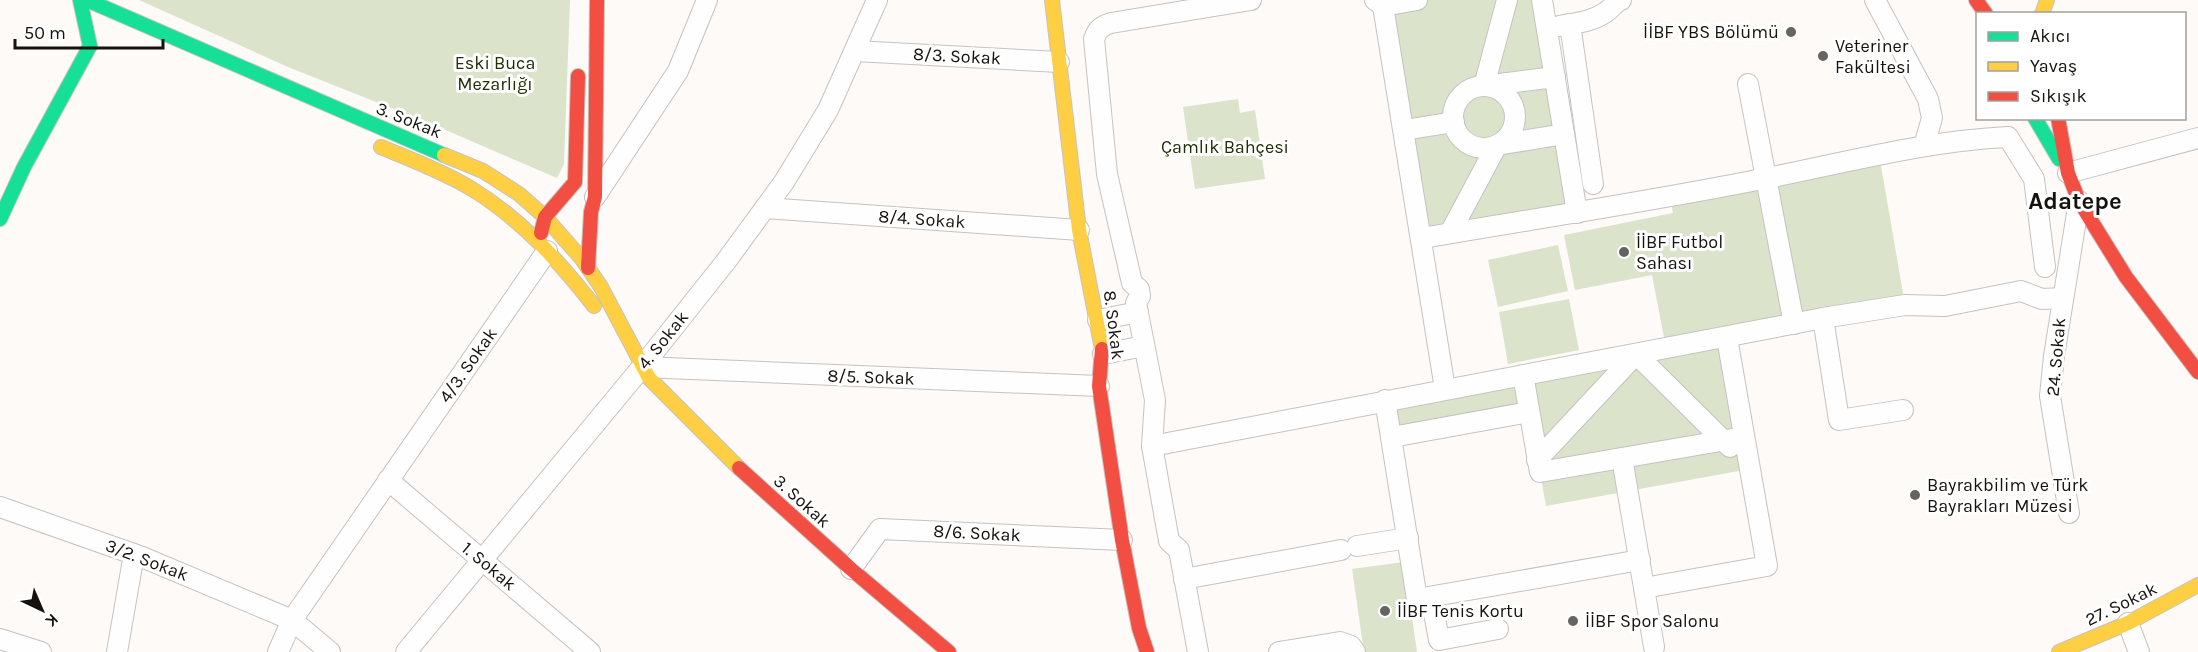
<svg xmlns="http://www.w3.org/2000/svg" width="2198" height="652" font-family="Karla,sans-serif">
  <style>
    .green { fill: #dbe3cb }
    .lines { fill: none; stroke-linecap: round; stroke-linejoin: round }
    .street-casing { stroke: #c5c3c1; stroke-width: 22 }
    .fast-casing { stroke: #c5c3c1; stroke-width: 16 }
    .slow-casing { stroke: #c5c3c1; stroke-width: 16 }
    .jam-casing { stroke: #c5c3c1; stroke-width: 16 }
    .street { stroke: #fffefe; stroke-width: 20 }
    .fast { stroke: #16e098; stroke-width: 14 }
    .slow { stroke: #ffcf43; stroke-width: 14 }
    .jam { stroke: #f24e42; stroke-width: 14 }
    .poi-dot { fill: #666361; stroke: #fff; stroke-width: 2 }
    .labels { text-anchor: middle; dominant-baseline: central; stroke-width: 6; stroke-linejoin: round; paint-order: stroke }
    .poi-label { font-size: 18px; fill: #151210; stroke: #fff; text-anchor: start }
    .street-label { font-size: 18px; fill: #151210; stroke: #fff }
    .park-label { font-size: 18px; fill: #212f04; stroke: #fff }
    .district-label { font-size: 24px; font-weight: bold; fill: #151210; stroke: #fff }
  </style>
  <rect width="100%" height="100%" fill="#fdfaf7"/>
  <!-- green -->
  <g class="green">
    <path d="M 139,0 L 570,0 L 564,164 L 557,178 L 434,125 L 288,67 Z"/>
    <path d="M 1417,0 L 1542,0 L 1577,213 L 1422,238 L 1383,6 Z"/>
    <path d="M 1238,99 L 1240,113 L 1255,110 L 1265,179 L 1195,189 L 1183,107 Z"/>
    <path d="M 1879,154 L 1905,305 L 1727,338 L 1750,469 L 1546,506 L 1529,412 L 1392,437 L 1385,400 L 1666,348 L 1652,275 L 1575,290 L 1564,235 L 1673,213 L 1670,197 Z"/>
    <path d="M 1558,245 L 1568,291 L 1498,307 L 1488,260 Z"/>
    <path d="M 1569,299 L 1579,350 L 1508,364 L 1499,312 Z"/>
    <path d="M 1404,562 L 1417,652 L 1364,652 L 1352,569 Z"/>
  </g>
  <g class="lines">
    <defs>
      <g id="street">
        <path d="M 1375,0 L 1383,6 L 1417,0"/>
        <path d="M 1507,0 L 1484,86 L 1555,77"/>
        <path d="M 1542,0 L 1577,213"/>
        <path d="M 1875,0 L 1928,99 L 1932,118 L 1924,146"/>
        <path d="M 1383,6 L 1445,389"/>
        <path d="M 1570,24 L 1593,184"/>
        <path d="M 1559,26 C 1576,23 1592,22 1606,12 C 1612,8 1615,2 1621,0"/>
        <path d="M 855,51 L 1059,62"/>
        <path d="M 1748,84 L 1794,324"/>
        <circle cx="1484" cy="117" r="31"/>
        <path d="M 1404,130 L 1454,122"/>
        <path d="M 2068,173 L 2198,138"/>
        <path d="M 595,197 L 678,71 L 707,0"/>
        <path d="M 765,208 L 1079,230"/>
        <path d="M 1450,233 L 1497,145 L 1564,134"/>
        <path d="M 1422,238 C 1534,219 1646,202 1757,180 C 1841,164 1923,141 2008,137 L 2034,179 L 2045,267"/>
        <path d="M 1823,318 L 1839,420 L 1903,410"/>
        <path d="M 1098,320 L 1138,312"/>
        <path d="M 1103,354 L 1144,346"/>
        <path d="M 642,367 L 1099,386"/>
        <path d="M 1523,375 L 1540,472 L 1744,437"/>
        <path d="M 1385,400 L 1417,599 L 1640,560"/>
        <path d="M 1392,437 L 1529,412"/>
        <path d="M 1152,446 L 1823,318 L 1905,305 L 1945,306 L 2021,291 L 2042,299 L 2062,298"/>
        <path d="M 1622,458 L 1654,647"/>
        <path d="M 1537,460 L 1636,354 L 1730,447"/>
        <path d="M 388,480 L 590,652"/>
        <path d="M 0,507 L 142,557 L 292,620 L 330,652"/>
        <path d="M 2069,513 L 2050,396 L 2054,356 L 2079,201"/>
        <path d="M 1357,546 L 1408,538"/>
        <path d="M 851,569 L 880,529 L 1122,540"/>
        <path d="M 1184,579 L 1341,550"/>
        <path d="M 1644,588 L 1767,566 L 1727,338"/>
        <path d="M 1431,597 L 1439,640 L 1498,629"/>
        <path d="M 2128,623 L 2139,652"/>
        <path d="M 0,639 L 41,652"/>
        <path d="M 117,652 L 134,554"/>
        <path d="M 278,652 L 292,620 L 547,251"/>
        <path d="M 406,652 L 642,367 L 727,260 L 784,182 L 828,110 L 877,0"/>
        <path d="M 1198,652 L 1179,550 L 1169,541 L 1152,446 L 1155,400 L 1136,303 L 1140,296 L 1139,289 L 1132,283 L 1107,174 L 1094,39 C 1097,30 1101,26 1111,23 L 1251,0"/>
        <path d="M 1279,652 L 1340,642 L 1351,646 L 1355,652"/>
      </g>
      <g id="fast">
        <path d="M 87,0 L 444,155"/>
        <path d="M 2035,118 L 2059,159"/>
        <path d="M 0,219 L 24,167 L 90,46 L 80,0"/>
      </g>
      <g id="slow">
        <path d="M 1052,0 L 1079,230 L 1102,349"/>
        <path d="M 2042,14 L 2047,0"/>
        <path d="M 381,147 C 412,160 444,172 472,189 C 521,219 559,261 594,306"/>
        <path d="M 444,155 L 483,171 L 519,194 L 545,217 L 582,259 L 601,287 L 649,378 L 739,468"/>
        <path d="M 2059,652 L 2128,623 L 2198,585"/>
      </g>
      <g id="jam">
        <path d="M 1976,0 L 1986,14"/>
        <path d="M 2058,118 L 2068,173 L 2079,201 L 2126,277 L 2198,372"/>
        <path d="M 541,233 L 545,217 L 575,182 L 578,76"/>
        <path d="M 588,268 L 591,212 L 595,197 L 597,0"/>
        <path d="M 1102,349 L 1099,386 L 1122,540 L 1139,628 L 1147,652"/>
        <path d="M 739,468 L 851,569 L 949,652"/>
      </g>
    </defs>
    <!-- street casing -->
    <use href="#street" class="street-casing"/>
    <!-- fast casing -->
    <use href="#fast" class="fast-casing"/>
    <!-- slow casing -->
    <use href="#slow" class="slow-casing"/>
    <!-- jam casing -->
    <use href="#jam" class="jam-casing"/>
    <!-- street -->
    <use href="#street" class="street"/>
    <!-- fast -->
    <use href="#fast" class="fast"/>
    <!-- slow -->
    <use href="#slow" class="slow"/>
    <!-- jam -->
    <use href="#jam" class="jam"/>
  </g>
  <!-- markers -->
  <g class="poi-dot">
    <circle cx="1791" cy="32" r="6"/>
    <circle cx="1823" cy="56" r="6"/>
    <circle cx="1624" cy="252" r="6"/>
    <circle cx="1915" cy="495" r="6"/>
    <circle cx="1385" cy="611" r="6"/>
    <circle cx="1573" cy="621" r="6"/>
  </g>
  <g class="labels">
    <!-- poi labels -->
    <g class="poi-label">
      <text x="1779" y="32" text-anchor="end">İİBF YBS Bölümü</text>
      <text x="1835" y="46">Veteriner<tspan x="1835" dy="21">Fakültesi</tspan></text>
      <text x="1636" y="242">İİBF Futbol<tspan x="1636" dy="21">Sahası</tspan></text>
      <text x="1927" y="485">Bayrakbilim ve Türk<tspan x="1927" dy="21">Bayrakları Müzesi</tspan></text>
      <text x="1397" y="611">İİBF Tenis Kortu</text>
      <text x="1585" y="621">İİBF Spor Salonu</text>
    </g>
    <!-- street labels -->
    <g class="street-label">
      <text transform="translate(957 56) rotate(3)">8/3. Sokak</text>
      <text transform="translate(409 120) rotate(22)">3. Sokak</text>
      <text transform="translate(922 219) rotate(4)">8/4. Sokak</text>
      <text transform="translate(1114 325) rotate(83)">8. Sokak</text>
      <text transform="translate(663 340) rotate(-51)">4. Sokak</text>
      <text transform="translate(2056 357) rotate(-85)">24. Sokak</text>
      <text transform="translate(468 365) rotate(-55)">4/3. Sokak</text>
      <text transform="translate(871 377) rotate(2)">8/5. Sokak</text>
      <text transform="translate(802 501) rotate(42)">3. Sokak</text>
      <text transform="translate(977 533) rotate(3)">8/6. Sokak</text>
      <text transform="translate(147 560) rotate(21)">3/2. Sokak</text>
      <text transform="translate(489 566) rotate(40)">1. Sokak</text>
      <text transform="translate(2121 604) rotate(-26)">27. Sokak</text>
    </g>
    <!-- park labels -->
    <g class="park-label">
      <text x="495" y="63">Eski Buca<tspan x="495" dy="21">Mezarlığı</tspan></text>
      <text x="1225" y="147">Çamlık Bahçesi</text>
    </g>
    <!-- district labels -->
    <g class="district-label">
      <text x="2075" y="201">Adatepe</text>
    </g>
  </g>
  <!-- legend -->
  <rect x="1976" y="12" width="210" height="108" fill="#ffffff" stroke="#a1a09f" stroke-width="1.5"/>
  <rect x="1988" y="32" width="30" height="9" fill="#16e098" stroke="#a1a09f" stroke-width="1.5"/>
  <text x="2030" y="42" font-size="18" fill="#151210">Akıcı</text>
  <rect x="1988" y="62" width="30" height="9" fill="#ffcf43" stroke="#a1a09f" stroke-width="1.5"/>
  <text x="2030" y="72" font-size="18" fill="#151210">Yavaş</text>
  <rect x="1988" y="92" width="30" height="9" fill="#f24e42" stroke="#a1a09f" stroke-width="1.5"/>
  <text x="2030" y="102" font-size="18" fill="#151210">Sıkışık</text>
  <!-- north arrow -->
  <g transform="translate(42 610) rotate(136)" stroke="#ffffff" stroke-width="4.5" paint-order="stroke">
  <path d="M0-4.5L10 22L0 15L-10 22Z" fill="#151210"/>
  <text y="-9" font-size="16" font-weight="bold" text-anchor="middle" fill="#151210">K</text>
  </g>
  <!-- scale -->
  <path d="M15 39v9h148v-9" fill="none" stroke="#151210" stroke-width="3"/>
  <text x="24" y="39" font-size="18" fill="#151210" stroke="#ffffff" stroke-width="4.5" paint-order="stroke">50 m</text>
</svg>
